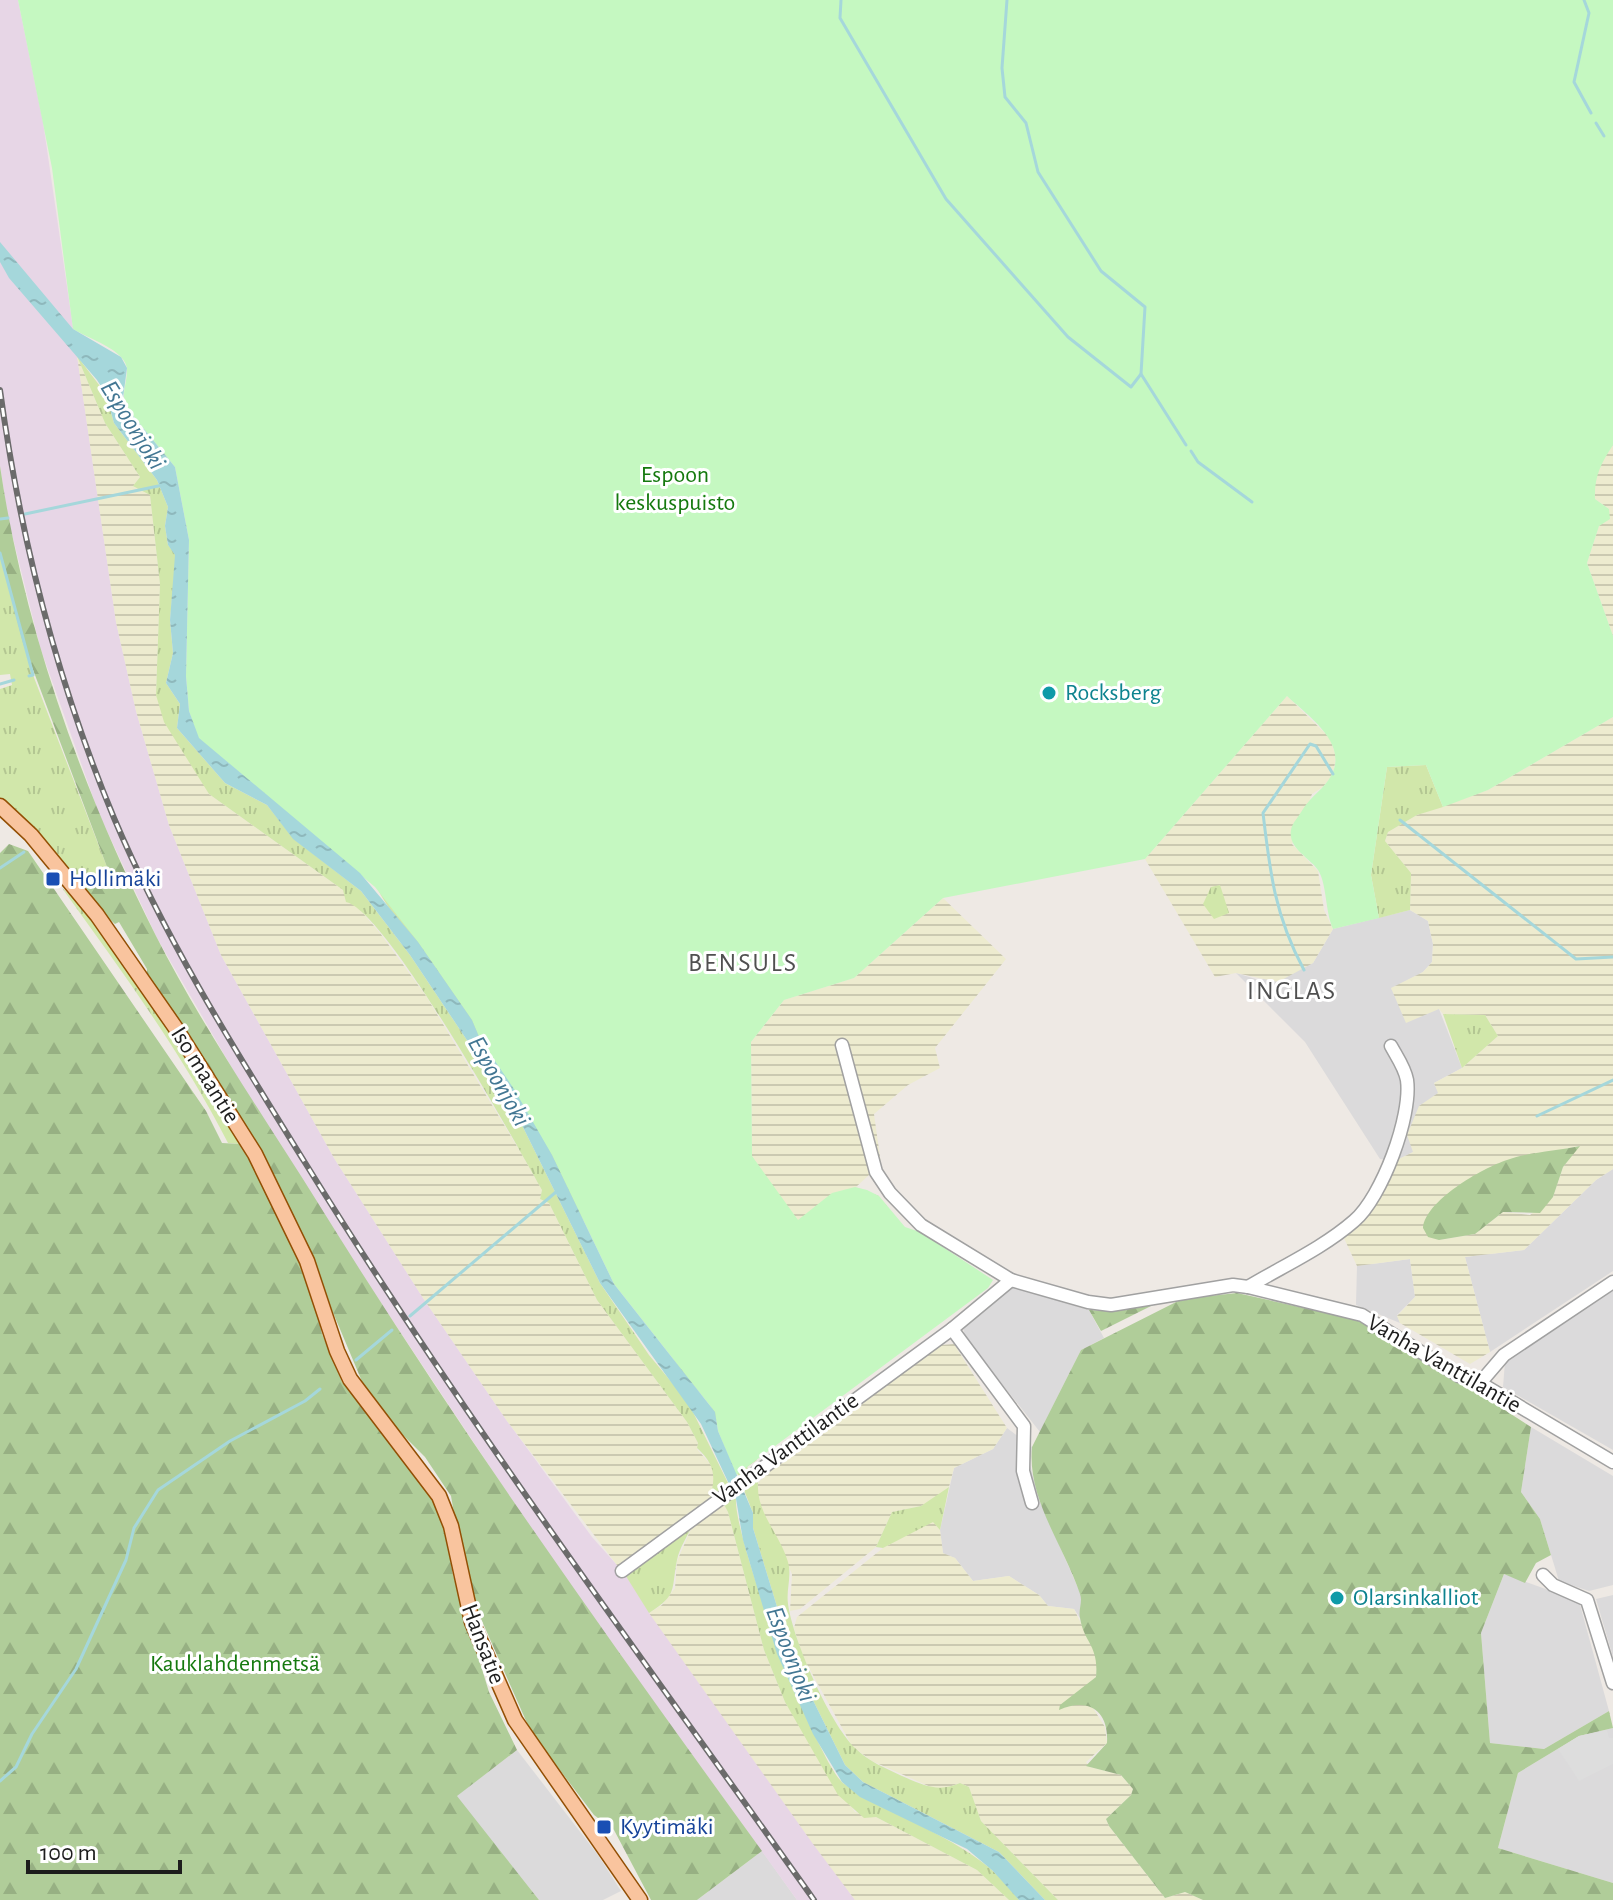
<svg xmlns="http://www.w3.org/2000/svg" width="1613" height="1900" font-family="'Alegreya Sans',sans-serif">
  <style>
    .residential { fill: #dbdadb }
    .railway { fill: #e7d6e6 }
    .farmland { fill: url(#farmland-rules); fill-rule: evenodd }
    .grass { fill: url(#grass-tufts) }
    .forest { fill: url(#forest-firs) }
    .park { fill: #c5f8c1 }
    .parking { fill: #ddd }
    .water { fill: url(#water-ripples) }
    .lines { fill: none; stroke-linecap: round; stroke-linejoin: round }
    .stream { stroke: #a5d7db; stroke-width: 3 }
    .minor-casing { stroke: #a1a1a1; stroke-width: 15 }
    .major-casing { stroke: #934f04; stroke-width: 17 }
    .minor { stroke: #fff; stroke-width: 12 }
    .major { stroke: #f9c49e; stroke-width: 14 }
    .rail-casing { stroke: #6b6b6b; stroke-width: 6 }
    .rail { stroke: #fff; stroke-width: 3; stroke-dasharray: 9; stroke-linecap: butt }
    .culture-dot { fill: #0f9aa8; stroke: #fff; stroke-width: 3 }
    .transit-dot { fill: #1a4fb4; stroke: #fff; stroke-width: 3 }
    .labels { text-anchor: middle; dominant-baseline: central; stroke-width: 6; stroke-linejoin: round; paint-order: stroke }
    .park-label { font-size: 24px; fill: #15790e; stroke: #fff }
    .culture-label { font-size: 24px; fill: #0d838f; stroke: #fff; text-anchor: start }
    .transit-label { font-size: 24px; fill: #164399; stroke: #fff; text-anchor: start }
    .street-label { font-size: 24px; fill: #1d1d1d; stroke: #fff }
    .water-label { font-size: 26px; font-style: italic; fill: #437793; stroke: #fff }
    .neighbourhood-label { font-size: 26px; letter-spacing: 2px; fill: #505050; stroke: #fff }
  </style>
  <defs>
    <pattern id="farmland-rules" width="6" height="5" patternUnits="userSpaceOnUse" patternTransform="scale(2)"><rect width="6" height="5" fill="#edebcf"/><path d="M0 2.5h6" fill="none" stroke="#cbc9b1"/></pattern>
    <pattern id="grass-tufts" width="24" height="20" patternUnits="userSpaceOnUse" patternTransform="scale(2)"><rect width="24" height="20" fill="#d1e7aa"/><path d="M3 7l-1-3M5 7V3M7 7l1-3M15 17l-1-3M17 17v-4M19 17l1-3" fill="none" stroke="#b3c692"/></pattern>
    <pattern id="forest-firs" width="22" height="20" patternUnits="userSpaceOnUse" patternTransform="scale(2)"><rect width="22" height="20" fill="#b0cd99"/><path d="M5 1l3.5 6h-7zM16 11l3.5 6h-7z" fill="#97b083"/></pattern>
    <pattern id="water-ripples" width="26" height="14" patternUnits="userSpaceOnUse" patternTransform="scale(2)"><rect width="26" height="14" fill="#a5d7db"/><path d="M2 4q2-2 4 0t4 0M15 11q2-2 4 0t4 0" fill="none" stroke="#8eb8bc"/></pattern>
  </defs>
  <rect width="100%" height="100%" fill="#eee9e4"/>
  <!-- residential -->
  <g class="residential">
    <path d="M 1410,910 L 1428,921 L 1433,944 L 1432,962 L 1423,972 L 1391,989 L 1439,1009 L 1462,1068 L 1434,1083 L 1439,1093 L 1413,1152 L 1395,1161 L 1380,1159 L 1305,1042 L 1236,973 L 1259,980 L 1313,963 L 1333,929 Z"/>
    <path d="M 1613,1169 L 1613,1271 L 1490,1352 L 1465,1257 L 1524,1250 L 1596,1180 Z"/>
    <path d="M 1410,1259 L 1415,1297 L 1397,1315 L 1400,1323 L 1356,1305 L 1357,1266 Z"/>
    <path d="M 1013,1287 L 1089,1310 L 1104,1338 L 1081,1350 L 1040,1432 L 965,1337 L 963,1327 Z"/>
    <path d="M 1613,1288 L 1613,1450 L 1503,1387 L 1505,1362 Z"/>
    <path d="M 1531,1427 L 1613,1476 L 1613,1585 L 1589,1591 L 1559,1581 L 1540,1519 L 1521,1492 Z"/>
    <path d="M 1007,1428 L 1032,1447 L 1030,1465 L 1040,1501 L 1082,1597 L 1080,1618 L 1074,1609 L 1048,1606 L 1039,1595 L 1009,1576 L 973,1581 L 955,1558 L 943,1554 L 940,1530 L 954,1468 L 993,1449 Z"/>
    <path d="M 1504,1574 L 1579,1601 L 1609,1711 L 1544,1749 L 1490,1743 L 1481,1633 Z"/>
    <path d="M 1613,1595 L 1613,1657 L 1596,1599 Z"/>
    <path d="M 1613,1728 L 1613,1883 L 1498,1848 L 1518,1773 L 1579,1736 Z"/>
    <path d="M 517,1750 L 598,1855 L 621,1891 L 603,1900 L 539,1900 L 456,1796 Z"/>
    <path d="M 762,1851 L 797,1900 L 697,1900 Z"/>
  </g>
  <!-- railway -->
  <path class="railway" d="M 0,0 L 18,0 L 43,122 L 116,622 L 136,711 L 169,825 L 221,955 L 334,1158 L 423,1298 L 507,1421 L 592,1537 L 624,1573 L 855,1900 L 797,1900 L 562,1575 L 353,1261 L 240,1082 L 157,938 L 99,814 L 40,647 L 8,518 L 0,466 Z"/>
  <!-- farmland -->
  <g class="farmland">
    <path d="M 77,356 L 105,423 L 140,477 L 134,485 L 150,494 L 160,584 L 156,695 L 209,794 L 343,890 L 380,933 L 426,996 L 521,1153 L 542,1190 L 540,1199 L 549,1203 L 597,1300 L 687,1422 L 698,1443 L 697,1449 L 711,1465 L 716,1477 L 709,1501 L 620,1569 L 507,1421 L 423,1298 L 334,1158 L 221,955 L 169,825 L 136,711 L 116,622 Z"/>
    <path d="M 1613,445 L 1613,636 L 1587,563 L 1599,526 L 1609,509 L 1595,499 L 1594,485 L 1600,464 Z"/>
    <path d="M 1287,696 L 1330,738 L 1336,757 L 1333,774 L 1323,787 L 1312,794 L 1292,844 L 1318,871 L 1324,910 L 1333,929 L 1313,963 L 1278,982 L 1236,973 L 1215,977 L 1145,859 Z"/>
    <path d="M 1613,717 L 1613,1169 L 1596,1180 L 1524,1250 L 1465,1257 L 1490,1352 L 1470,1364 L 1400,1323 L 1397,1316 L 1415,1297 L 1410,1259 L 1357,1266 L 1343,1236 L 1371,1211 L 1395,1161 L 1413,1152 L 1407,1135 L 1419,1106 L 1438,1093 L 1434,1083 L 1462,1068 L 1498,1036 L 1485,1015 L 1443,1014 L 1439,1009 L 1406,1023 L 1391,988 L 1423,972 L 1432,962 L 1433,944 L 1428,921 L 1410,910 L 1411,873 L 1385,841 L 1388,832 L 1417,815 L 1488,790 ZM 1579,1146 L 1563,1167 L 1553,1197 L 1530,1215 L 1503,1212 L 1475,1234 L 1439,1240 L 1553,1152 Z"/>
    <path d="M 943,898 L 1006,959 L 935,1048 L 940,1068 L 908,1085 L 874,1114 L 881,1164 L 856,1187 L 879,1196 L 891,1211 L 797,1221 L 752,1157 L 751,1042 L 784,1000 L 854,978 Z"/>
    <path d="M 954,1344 L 1007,1428 L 993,1449 L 954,1468 L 949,1487 L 934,1499 L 921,1506 L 892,1512 L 876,1547 L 800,1609 L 790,1611 L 792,1574 L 763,1512 L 757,1495 L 758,1483 L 769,1471 L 941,1345 Z"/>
    <path d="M 721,1498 L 728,1512 L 764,1650 L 785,1702 L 855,1812 L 876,1817 L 977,1870 L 1009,1900 L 855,1900 L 813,1844 L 649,1613 L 662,1605 L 675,1588 L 677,1561 L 695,1520 Z"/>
    <path d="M 933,1521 L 940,1530 L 943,1553 L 955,1558 L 973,1581 L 1009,1576 L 1039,1595 L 1048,1606 L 1074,1609 L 1098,1658 L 1096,1677 L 1059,1709 L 1081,1703 L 1093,1708 L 1105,1727 L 1107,1743 L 1086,1762 L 1090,1767 L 1121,1775 L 1133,1789 L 1131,1795 L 1106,1819 L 1109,1826 L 1165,1898 L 1185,1892 L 1203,1900 L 1058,1900 L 981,1821 L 969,1787 L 960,1783 L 943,1789 L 933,1788 L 872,1761 L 852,1746 L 803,1657 L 794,1628 L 797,1617 L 883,1548 Z"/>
  </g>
  <!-- grass -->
  <g class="grass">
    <path d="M 77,356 L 106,394 L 114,423 L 157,480 L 168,507 L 165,526 L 168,545 L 176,555 L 170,620 L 173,653 L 166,683 L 180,704 L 177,728 L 225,783 L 267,805 L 294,839 L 361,891 L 410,955 L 517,1115 L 600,1283 L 649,1355 L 688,1402 L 729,1485 L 709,1501 C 716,1478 716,1465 697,1448 L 698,1443 L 687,1422 L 597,1300 L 549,1203 L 540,1199 L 542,1190 C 516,1144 387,911 346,902 L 343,890 L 209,794 L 164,722 L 156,695 L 160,584 L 150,495 L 133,486 L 140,477 L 105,423 Z"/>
    <path d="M 0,553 L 33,675 L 107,867 L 104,884 C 68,885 23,824 0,799 L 0,689 L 12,685 L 10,674 L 0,675 Z"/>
    <path d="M 1426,765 L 1443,807 L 1417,815 L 1388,832 L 1385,841 L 1411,873 L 1410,910 L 1379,918 L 1371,875 L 1387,767 Z"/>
    <path d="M 314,773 L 757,1460 L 747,1467 L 758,1483 C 756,1513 780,1534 788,1562 C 792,1577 786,1589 788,1604 C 793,1640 829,1722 855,1748 C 868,1761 885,1768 902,1776 C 923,1785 938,1793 960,1783 L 969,1787 L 981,1821 L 1058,1900 L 1045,1900 L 999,1852 L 863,1782 L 845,1765 L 803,1680 L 789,1646 L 753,1528 L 753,1513 L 710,1404 L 682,1372 L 575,1207 L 382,897 Z"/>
    <path d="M 1220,885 L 1229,913 L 1214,919 L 1203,904 L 1211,887 Z"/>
    <path d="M 62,888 L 77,901 L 130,969 L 240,1144 L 228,1143 C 182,1053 121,970 62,888 Z"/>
    <path d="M 1443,1014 L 1485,1015 L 1498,1036 L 1462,1068 Z"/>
    <path d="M 949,1487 L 940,1530 L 933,1522 L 883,1548 L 876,1547 L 892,1512 L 921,1506 Z"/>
    <path d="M 732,1495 L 736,1499 C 733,1535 816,1760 843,1783 C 852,1790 865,1795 875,1801 C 925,1831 985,1850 1019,1900 L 1009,1900 L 977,1870 L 876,1817 L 864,1818 L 838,1795 L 785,1702 L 764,1650 L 728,1512 L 721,1499 Z"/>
    <path d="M 695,1520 C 689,1534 680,1546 677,1560 C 671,1590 678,1595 649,1613 L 624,1573 Z"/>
  </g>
  <!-- forest -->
  <g class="forest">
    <path d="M 0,466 C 24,629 82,789 156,936 C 203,1028 263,1115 318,1203 C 456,1426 608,1639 762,1851 L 697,1900 L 651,1900 L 614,1830 L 594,1815 L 531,1732 L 467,1587 L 451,1496 L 425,1457 L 380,1412 L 366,1391 L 285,1198 L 147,974 L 147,969 L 119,922 L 115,924 L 93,904 L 67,870 L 103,884 L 107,867 L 23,643 L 0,553 Z"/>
    <path d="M 9,844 L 28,851 L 206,1111 L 222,1143 L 240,1144 L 275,1206 L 312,1292 L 322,1334 L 342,1382 L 428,1483 L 444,1524 L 453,1575 L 489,1692 L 517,1750 L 457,1796 L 539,1900 L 0,1900 L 0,853 Z"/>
    <path d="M 1580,1146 L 1563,1167 L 1553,1197 L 1540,1213 L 1503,1212 L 1475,1234 L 1439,1240 L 1428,1237 L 1423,1228 C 1425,1201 1482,1168 1507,1160 C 1529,1152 1557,1151 1580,1146 Z"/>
    <path d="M 1237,1293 L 1362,1321 L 1379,1329 L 1531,1427 L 1521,1492 L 1540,1519 L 1551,1555 L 1536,1563 L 1525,1583 L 1504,1574 L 1481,1633 L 1490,1743 L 1544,1749 L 1609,1711 L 1613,1728 L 1579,1736 L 1518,1773 L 1498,1848 L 1613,1883 L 1613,1900 L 1203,1900 L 1185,1892 L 1165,1898 L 1109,1826 L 1106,1819 L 1131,1795 L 1133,1789 L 1121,1775 L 1086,1766 L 1107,1743 C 1109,1710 1088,1697 1059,1710 L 1060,1705 L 1096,1677 C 1099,1645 1084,1643 1080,1618 C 1078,1610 1083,1602 1080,1594 C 1064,1546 1027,1499 1032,1447 L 1081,1350 L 1182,1299 Z"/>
    <path d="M 1157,1303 L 1101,1331 L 1089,1310 L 1110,1311 Z"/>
  </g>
  <!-- park -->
  <path class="park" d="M 18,0 L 1613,0 L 1613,445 C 1601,463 1594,477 1595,499 L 1609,509 L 1610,519 L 1599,526 L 1587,563 L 1613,636 L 1613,717 L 1488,790 L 1443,807 L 1426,765 L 1387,767 L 1371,875 L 1379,918 L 1333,929 C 1325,911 1327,884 1318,870 C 1309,857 1288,849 1291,830 C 1292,823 1300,815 1303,809 C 1311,796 1324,789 1331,776 C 1349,743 1308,716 1287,696 L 1145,859 L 943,898 L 854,978 L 784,1000 L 751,1042 L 752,1156 L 798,1220 L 832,1193 L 855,1187 L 867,1190 L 879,1196 L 905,1227 L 920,1232 L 993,1280 L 988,1288 L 736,1475 L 718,1431 L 715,1412 L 614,1284 L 552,1155 L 480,1039 L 472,1020 L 418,942 L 375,887 L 198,738 L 189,711 L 186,676 L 189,540 L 175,467 L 126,407 C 121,393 127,384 127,370 C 127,350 87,338 73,329 L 52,168 Z"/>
  <!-- parking -->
  <path class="parking" d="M 1607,1730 L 1609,1738 L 1613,1738 L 1613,1764 L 1579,1781 L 1558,1749 L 1579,1736 Z"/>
  <!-- water -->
  <path class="water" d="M 0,242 L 73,329 L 121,357 L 127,368 L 123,398 L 126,407 L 175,467 L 189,540 L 186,676 L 189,711 L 199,738 L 360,873 L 418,942 L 472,1020 L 480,1039 L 514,1089 L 552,1155 L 614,1284 L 715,1412 L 718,1431 L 753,1513 L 753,1528 L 789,1646 L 803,1680 L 845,1765 L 863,1782 L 999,1852 L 1045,1900 L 1019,1900 L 993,1871 L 967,1849 L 860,1797 L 842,1782 L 813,1734 L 777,1654 L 743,1540 L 736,1499 L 701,1424 L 600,1283 L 517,1115 L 410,955 L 361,891 L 293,839 L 267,805 L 225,783 L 177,728 L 180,704 L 166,683 L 173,653 L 170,620 L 175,555 L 168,545 L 165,526 L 168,507 L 157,480 L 114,423 L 106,394 L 97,380 L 9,278 L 0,262 Z"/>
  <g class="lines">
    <!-- stream -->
    <g class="stream">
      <path d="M 841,0 L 840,18 L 946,199 L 1068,337 L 1131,387 L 1141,374 L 1145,307 L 1101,271 L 1038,172 L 1026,123 L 1005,97 L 1002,68 L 1007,0"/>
      <path d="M 1584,0 L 1589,13 L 1574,82 L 1591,113"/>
      <path d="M 1596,123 L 1604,136"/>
      <path d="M 1141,374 L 1186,445"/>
      <path d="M 1191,451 L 1198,462 L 1252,502"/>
      <path d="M 25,514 L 163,485"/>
      <path d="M 0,519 L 8,518"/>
      <path d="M 0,553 L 33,675 L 29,676"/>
      <path d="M 0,684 L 14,680"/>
      <path d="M 1400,820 L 1576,959 L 1613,957"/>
      <path d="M 0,868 L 24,852"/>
      <path d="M 1304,970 C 1275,916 1270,873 1263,813 L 1310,744 L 1316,746 L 1333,774"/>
      <path d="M 1537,1116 L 1613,1080"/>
      <path d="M 410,1316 L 556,1192"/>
      <path d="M 356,1360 L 392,1330"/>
      <path d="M 0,1781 L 16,1767 L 32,1734 L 76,1669 L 126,1560 L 134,1528 L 158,1490 L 230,1441 L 305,1401 L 320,1389"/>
    </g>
    <defs>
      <g id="minor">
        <path d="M 842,1045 L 876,1172 L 890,1193 L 921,1225 L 1011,1280 L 1088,1302 L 1111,1305 L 1233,1285 L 1248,1287 L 1362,1315 L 1459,1376 L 1480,1383 L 1613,1462"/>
        <path d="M 1248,1287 C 1283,1266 1323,1248 1354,1221 C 1382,1197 1412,1116 1407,1080 C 1405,1068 1397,1057 1391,1046"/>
        <path d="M 952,1329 L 1024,1426 L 1023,1471 L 1032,1503"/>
        <path d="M 1480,1383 L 1504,1355 L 1613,1282"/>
        <path d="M 622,1571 L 952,1329 L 1011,1280"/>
        <path d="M 1543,1575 L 1553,1585 L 1587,1600 L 1613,1683"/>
      </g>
      <path id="major" d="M 0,806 L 31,835 L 97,915 L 175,1027 L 255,1154 L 307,1261 L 337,1351 L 350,1379 L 439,1496 L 451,1526 L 472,1622 L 515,1720 L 640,1900"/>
    </defs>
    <!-- minor casing -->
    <use href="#minor" class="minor-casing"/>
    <!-- major casing -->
    <use href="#major" class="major-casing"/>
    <!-- minor -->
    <use href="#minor" class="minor"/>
    <!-- major -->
    <use href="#major" class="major"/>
    <defs>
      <path id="rail" d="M 0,390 C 20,538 57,681 114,818 C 165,939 235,1050 304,1161 C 462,1416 641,1656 814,1900"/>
    </defs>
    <!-- rail casing -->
    <use href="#rail" class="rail-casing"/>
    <!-- rail -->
    <use href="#rail" class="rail"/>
  </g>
  <!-- markers -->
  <g class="culture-dot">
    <circle cx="1049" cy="693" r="8"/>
    <circle cx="1337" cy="1598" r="8"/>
  </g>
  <g class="transit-dot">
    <rect x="45" y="871" width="16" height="16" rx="4"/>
    <rect x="596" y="1819" width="16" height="16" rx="4"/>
  </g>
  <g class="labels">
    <!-- park labels -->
    <g class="park-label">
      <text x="675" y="475">Espoon<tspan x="675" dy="28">keskuspuisto</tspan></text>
      <text x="235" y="1664">Kauklahdenmetsä</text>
    </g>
    <!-- culture labels -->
    <g class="culture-label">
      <text x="1065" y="693">Rocksberg</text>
      <text x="1353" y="1598">Olarsinkalliot</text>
    </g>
    <!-- transit labels -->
    <g class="transit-label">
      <text x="69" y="879">Hollimäki</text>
      <text x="620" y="1827">Kyytimäki</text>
    </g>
    <!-- street labels -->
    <g class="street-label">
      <text transform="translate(205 1075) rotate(58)">Iso maantie</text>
      <text transform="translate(1444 1364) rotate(30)">Vanha Vanttilantie</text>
      <text transform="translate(786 1449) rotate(-36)">Vanha Vanttilantie</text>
      <text transform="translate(483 1644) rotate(69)">Hansatie</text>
    </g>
    <!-- water labels -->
    <g class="water-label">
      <text transform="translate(133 425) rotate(58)">Espoonjoki</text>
      <text transform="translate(499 1081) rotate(60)">Espoonjoki</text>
      <text transform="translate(791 1654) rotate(69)">Espoonjoki</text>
    </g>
    <!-- neighbourhood labels -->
    <g class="neighbourhood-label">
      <text x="743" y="963">BENSULS</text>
      <text x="1292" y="991">INGLAS</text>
    </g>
  </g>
  <!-- scale -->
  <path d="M28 1860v12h152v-12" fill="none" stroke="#1d1d1d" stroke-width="4"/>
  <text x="40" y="1860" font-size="24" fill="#1d1d1d" stroke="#ffffff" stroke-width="6" paint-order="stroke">100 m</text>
</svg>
